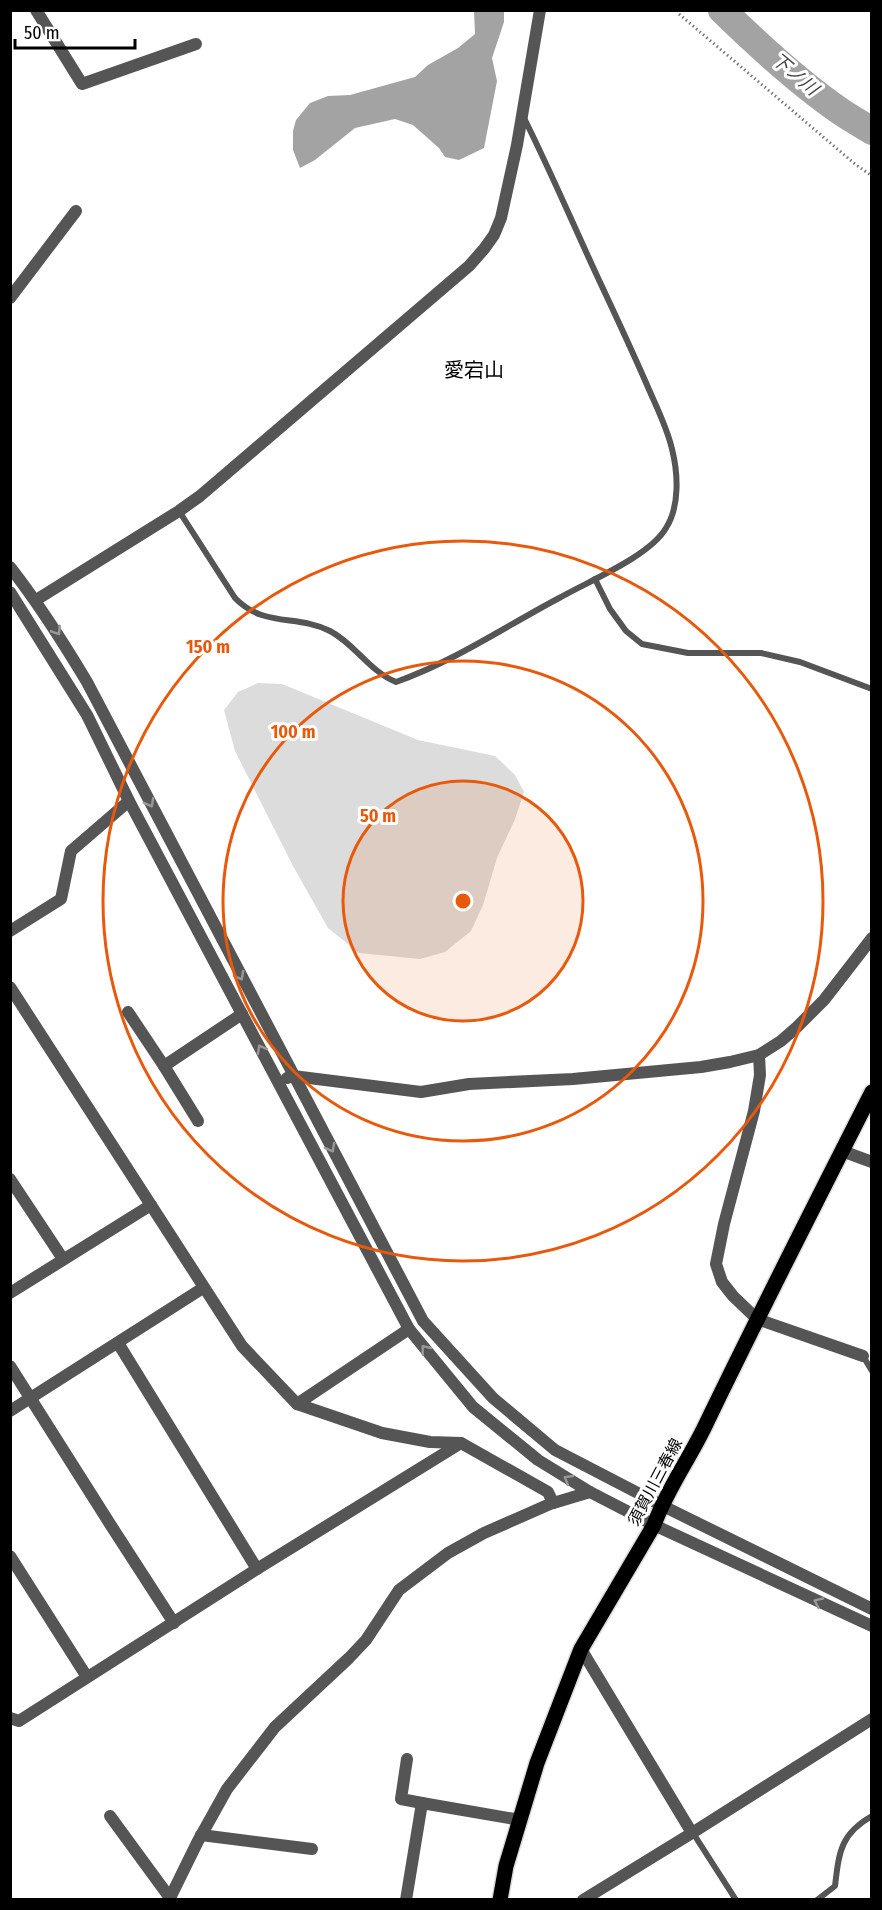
<svg xmlns="http://www.w3.org/2000/svg" width="882" height="1910" font-family="'Fira Sans Condensed','Noto Sans JP',sans-serif">
  <style>
    .green { fill: #dcdcdc }
    .water { fill: #a3a3a3 }
    .lines { fill: none; stroke-linecap: round; stroke-linejoin: round }
    .river { stroke: #a3a3a3; stroke-width: 28 }
    .primary-casing { stroke: #dbdbdb; stroke-width: 18 }
    .path { stroke: #777; stroke-width: 3; stroke-dasharray: 1.5 3; stroke-linecap: butt }
    .service { stroke: #555; stroke-width: 6 }
    .minor { stroke: #555; stroke-width: 12 }
    .tertiary { stroke: #555; stroke-width: 12 }
    .primary { stroke: #000; stroke-width: 15 }
    .oneway { stroke: #999 }
    .ring { fill: none; stroke: #e8590c; stroke-width: 3 }
    .labels { text-anchor: middle; dominant-baseline: central; stroke-width: 6; stroke-linejoin: round; paint-order: stroke }
    .street-label { font-size: 16px; fill: #000; stroke: #fff }
    .water-label { font-size: 18px; font-style: italic; fill: #444; stroke: #fff }
    .quarter-label { font-size: 20px; fill: #000; stroke: #fff }
    .centre { fill: #e8590c; stroke: #fff; stroke-width: 3 }
    .ring-label { font-size: 18px; text-anchor: middle; font-weight: bold; fill: #e8590c; stroke: #fff; stroke-width: 6; stroke-linejoin: round; paint-order: stroke }
  </style>
  <rect width="100%" height="100%" fill="#fff"/>
  <!-- green -->
  <path class="green" d="M 258,683 L 282,684 L 418,740 L 495,756 L 515,775 L 524,792 L 515,819 L 497,858 L 483,905 L 471,931 L 445,952 L 420,959 L 359,953 L 328,928 L 293,866 L 235,751 L 224,710 L 238,692 Z"/>
  <!-- water -->
  <path class="water" d="M 474,11 L 504,11 L 504,22 L 492,58 L 497,81 L 484,148 L 459,160 L 445,157 L 439,148 L 413,125 L 395,119 L 355,128 L 315,160 L 300,168 L 293,150 L 293,131 L 296,120 L 310,103 L 328,96 L 350,95 L 415,77 L 428,65 L 458,48 L 475,34 Z"/>
  <g class="lines">
    <!-- river -->
    <path class="river" d="M 722,10 C 759,46 798,82 840,111 C 850,118 861,124 872,131"/>
    <defs>
      <path id="primary" d="M 500,1900 L 506,1866 L 537,1763 L 581,1649 L 654,1525 C 667,1489 690,1458 706,1424 C 760,1312 816,1202 872,1092"/>
    </defs>
    <!-- primary casing -->
    <use href="#primary" class="primary-casing"/>
    <!-- path -->
    <path class="path" d="M 677,10 L 679,14 L 855,164 L 872,176"/>
    <!-- service -->
    <g class="service">
      <path d="M 179,511 L 235,598 C 264,628 297,614 330,631 C 355,644 369,671 396,682 C 455,661 506,626 561,597 C 589,581 650,556 666,528 C 680,506 678,473 672,449 C 667,427 656,406 647,385 C 634,355 620,325 606,295 C 578,236 553,176 524,118"/>
      <path d="M 595,579 L 610,609 L 626,631 L 642,644 L 688,653 L 761,653 L 800,662 L 872,689"/>
      <path d="M 863,1356 L 872,1371"/>
      <path d="M 693,1833 L 736,1900"/>
      <path d="M 817,1900 L 835,1886 C 839,1853 840,1834 872,1816"/>
    </g>
    <!-- minor -->
    <g class="minor">
      <path d="M 36,10 L 82,84 L 196,44"/>
      <path d="M 10,298 L 76,211"/>
      <path d="M 36,600 L 179,511 L 200,496 L 469,266 L 484,249 L 494,235 L 501,218 L 517,145 L 540,10"/>
      <path d="M 10,931 L 61,899 L 71,851 L 129,801"/>
      <path d="M 10,987 L 242,1346 L 297,1404 L 382,1433 L 430,1442 L 461,1443 L 548,1492 L 553,1503"/>
      <path d="M 128,1012 L 164,1066 L 242,1014"/>
      <path d="M 759,1055 L 760,1075 L 754,1111 L 724,1224 L 716,1264 L 722,1282 L 733,1296 L 757,1319 L 863,1356"/>
      <path d="M 164,1066 L 198,1121"/>
      <path d="M 842,1151 L 872,1162"/>
      <path d="M 10,1179 L 63,1259"/>
      <path d="M 10,1293 L 151,1205"/>
      <path d="M 118,1343 L 257,1569"/>
      <path d="M 10,1366 L 110,1524 L 174,1623"/>
      <path d="M 297,1404 L 409,1329"/>
      <path d="M 10,1411 L 203,1288"/>
      <path d="M 10,1556 L 87,1677"/>
      <path d="M 581,1649 L 692,1833 L 583,1900"/>
      <path d="M 10,1718 L 19,1721 L 257,1569 L 461,1443"/>
      <path d="M 407,1759 L 401,1799 L 422,1803"/>
      <path d="M 110,1816 L 170,1898"/>
      <path d="M 201,1835 L 312,1849"/>
      <path d="M 169,1900 L 198,1841 L 227,1789 L 275,1727 L 349,1658 L 366,1640 L 399,1590 L 448,1553 L 484,1533 L 550,1504 L 590,1492"/>
      <path d="M 406,1900 L 422,1803 L 520,1820"/>
    </g>
    <!-- tertiary -->
    <g class="tertiary">
      <path d="M 10,567 C 39,604 63,642 87,682 L 423,1321 L 493,1398 L 555,1450 L 661,1505 L 872,1609"/>
      <path d="M 10,592 L 87,715 L 129,801 L 409,1329 L 473,1407 L 538,1460 L 590,1492 L 654,1525 L 872,1626"/>
      <path d="M 287,1078 L 293,1076 L 421,1092 L 469,1084 L 573,1079 L 701,1067 L 730,1062 L 759,1055 L 781,1041 L 797,1027 L 824,1000 L 872,938"/>
      <path d="M 692,1833 L 872,1719"/>
    </g>
    <!-- primary -->
    <use href="#primary" class="primary"/>
  </g>
  <!-- one-way arrows -->
  <defs><path id="oneway-chevron" d="M-2-3.5L2.5 0L-2 3.5" fill="none" stroke-width="1.6" stroke-linecap="round" stroke-linejoin="round" transform="scale(1.5)"/></defs>
  <g class="oneway">
    <use href="#oneway-chevron" transform="translate(57 631) rotate(57)"/>
    <use href="#oneway-chevron" transform="translate(150 803) rotate(62)"/>
    <use href="#oneway-chevron" transform="translate(240 976) rotate(62)"/>
    <use href="#oneway-chevron" transform="translate(261 1049) rotate(-118)"/>
    <use href="#oneway-chevron" transform="translate(331 1148) rotate(62)"/>
    <use href="#oneway-chevron" transform="translate(425 1349) rotate(-129)"/>
    <use href="#oneway-chevron" transform="translate(568 1479) rotate(-149)"/>
    <use href="#oneway-chevron" transform="translate(818 1602) rotate(-155)"/>
  </g>
  <!-- distance rings -->
  <circle cx="463" cy="901" r="120" fill="#e8590c" fill-opacity=".12"/>
  <g class="ring">
    <circle cx="463" cy="901" r="120"/>
    <circle cx="463" cy="901" r="240"/>
    <circle cx="463" cy="901" r="360"/>
  </g>
  <g class="labels">
    <!-- street labels -->
    <g class="street-label">
      <text transform="translate(655 1482) rotate(-62)">須賀川三春線</text>
    </g>
    <!-- water labels -->
    <g class="water-label">
      <text transform="translate(795 74) rotate(40)">下ノ川</text>
    </g>
    <!-- quarter labels -->
    <g class="quarter-label">
      <text x="474" y="370">愛宕山</text>
    </g>
  </g>
  <circle cx="463" cy="901" r="9" class="centre"/>
  <g class="ring-label">
    <text x="208" y="653">150 m</text>
    <text x="293" y="738">100 m</text>
    <text x="378" y="822">50 m</text>
  </g>
  <!-- border -->
  <rect width="882" height="1910" fill="none" stroke="#000000" stroke-width="24"/>
  <!-- scale -->
  <path d="M15 39v9h120v-9" fill="none" stroke="#000000" stroke-width="3"/>
  <text x="24" y="39" font-size="18" fill="#000000" stroke="#ffffff" stroke-width="4.5" paint-order="stroke">50 m</text>
</svg>
